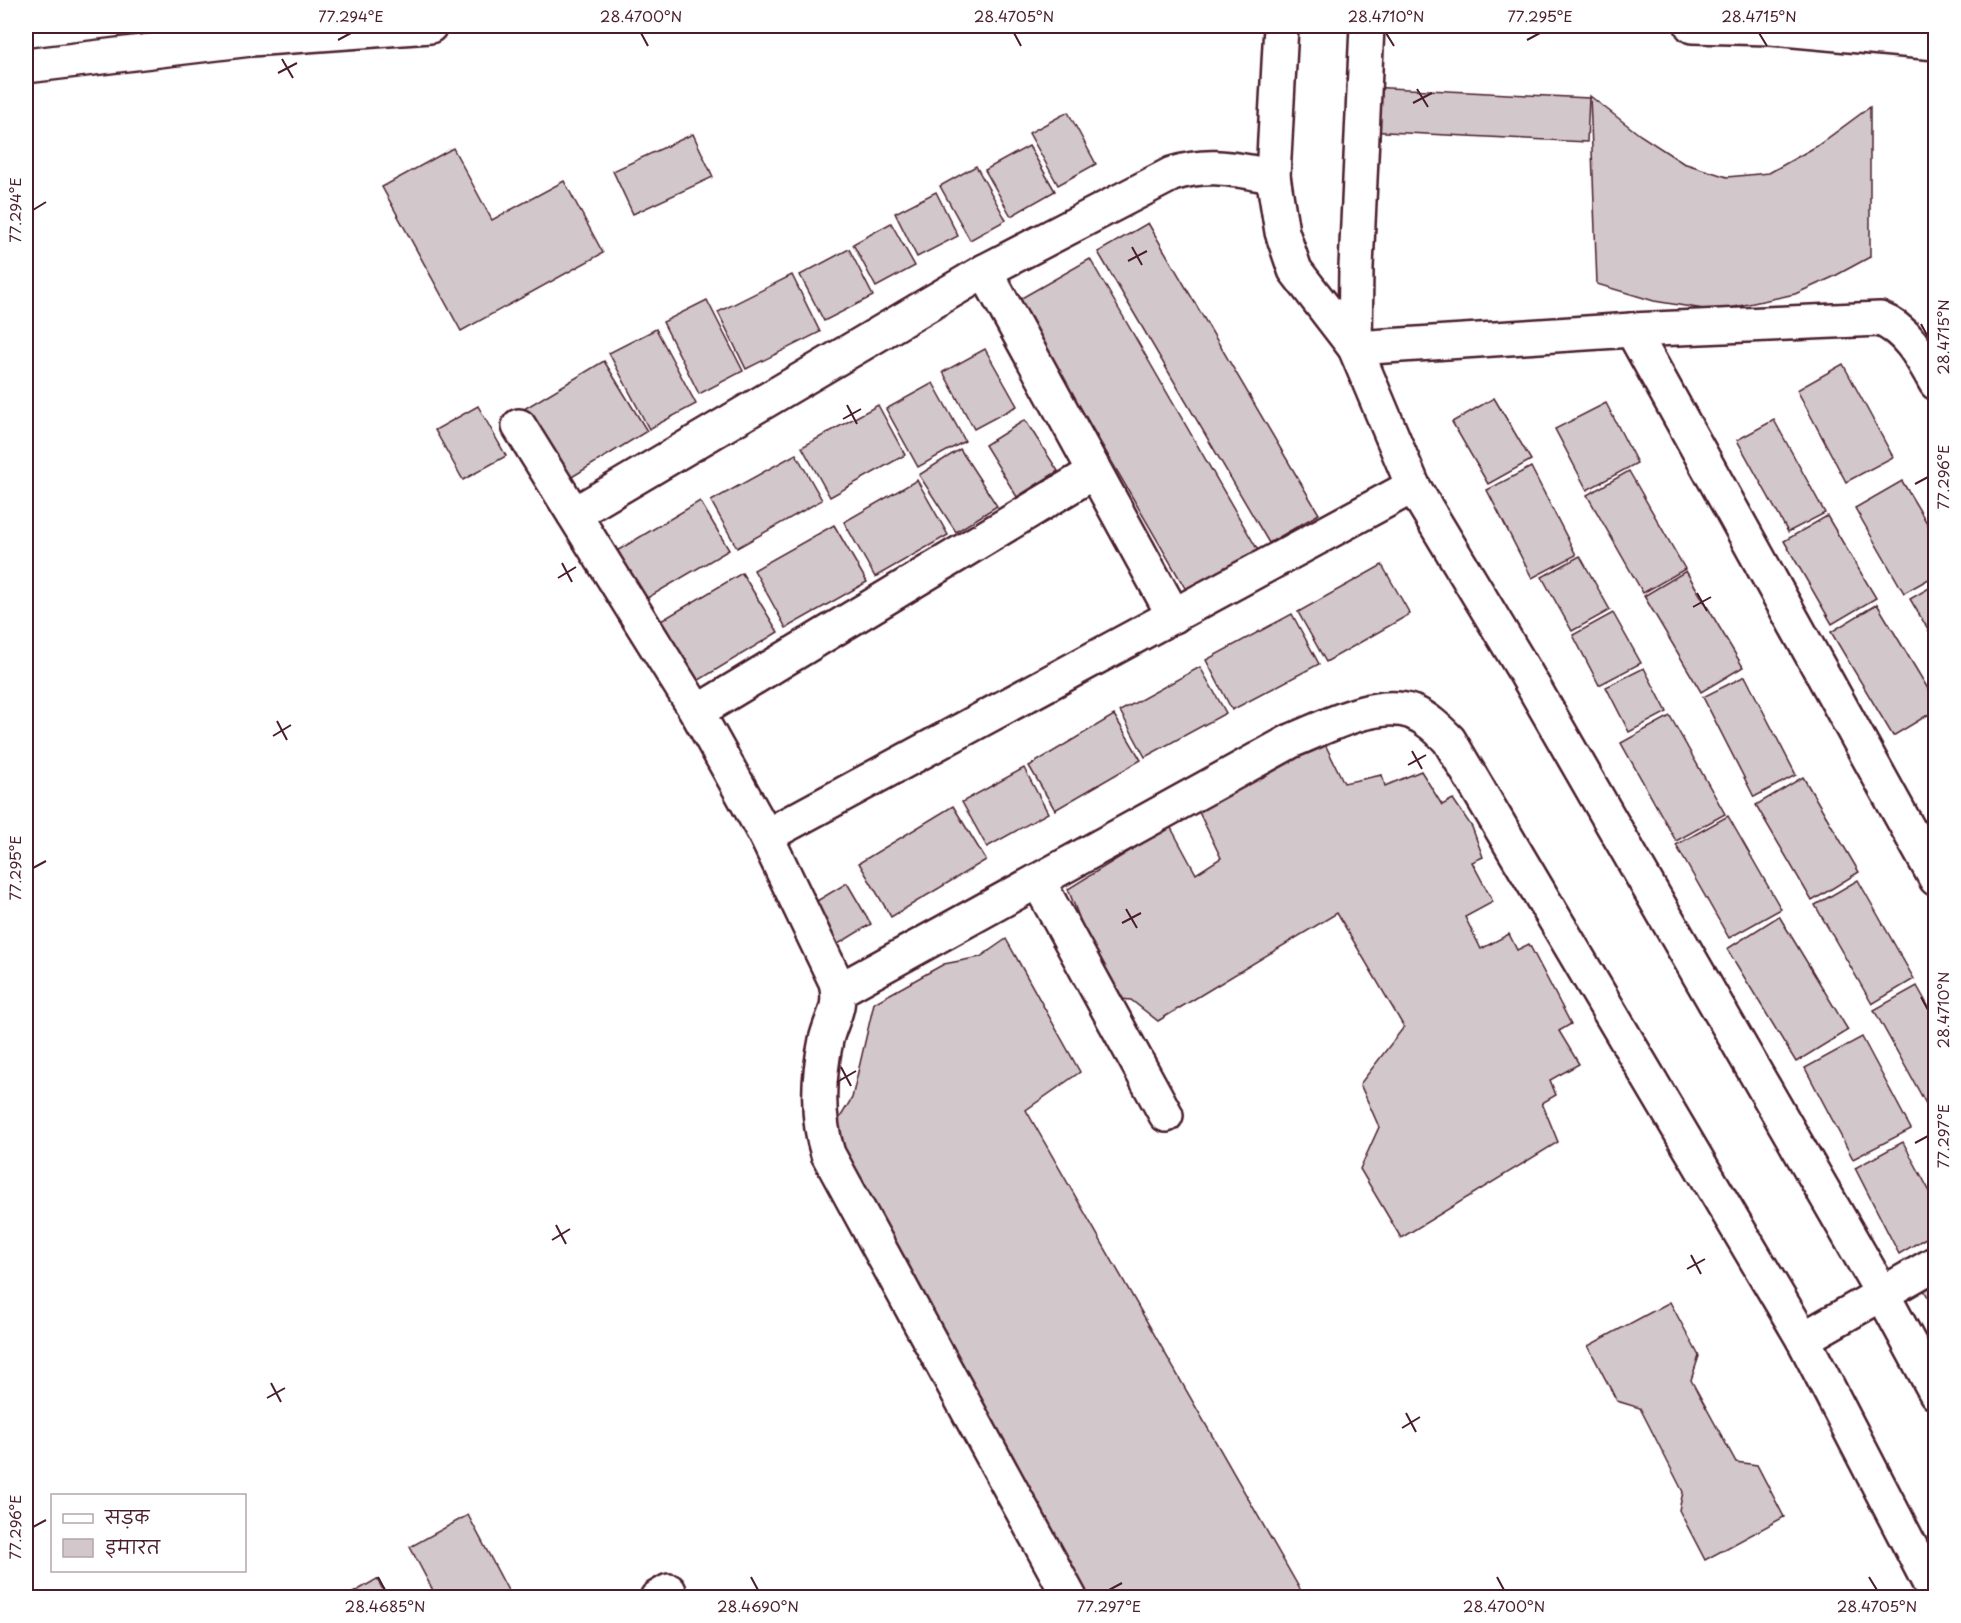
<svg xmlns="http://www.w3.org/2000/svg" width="1961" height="1623" font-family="'Playpen Sans','Playpen Sans Deva',sans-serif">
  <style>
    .building { fill: #d2c7cb; stroke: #4a1f2b; stroke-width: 1.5 }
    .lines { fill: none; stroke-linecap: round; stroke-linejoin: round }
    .minor-casing { stroke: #4a1f2b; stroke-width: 38 }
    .tertiary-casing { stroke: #4a1f2b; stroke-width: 38 }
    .minor { stroke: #fff; stroke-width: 33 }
    .tertiary { stroke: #fff; stroke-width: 33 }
    .ticks { fill: none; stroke: #4a1f2b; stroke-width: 2 }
    .neatline { fill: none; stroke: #4a1f2b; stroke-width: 2 }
    .ticks-label { font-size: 15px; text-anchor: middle; fill: #4a1f2b }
  </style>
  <rect width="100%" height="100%" fill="#fff"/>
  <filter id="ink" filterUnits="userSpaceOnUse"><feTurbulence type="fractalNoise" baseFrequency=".0167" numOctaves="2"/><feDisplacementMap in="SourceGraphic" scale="12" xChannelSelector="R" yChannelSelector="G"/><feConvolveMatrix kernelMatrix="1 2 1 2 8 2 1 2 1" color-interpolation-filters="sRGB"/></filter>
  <g filter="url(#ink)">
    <!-- building -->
    <g class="building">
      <path d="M 1368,87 L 1589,98 L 1587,142 L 1366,131 Z"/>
      <path d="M 1590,96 L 1640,135 L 1683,163 L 1727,177 L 1769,173 L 1817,146 L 1870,107 L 1870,257 L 1833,277 L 1795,294 L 1716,311 L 1654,301 L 1597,284 Z"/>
      <path d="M 1068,112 L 1096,164 L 1058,185 L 1029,133 Z"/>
      <path d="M 693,134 L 713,177 L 633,214 L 613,171 Z"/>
      <path d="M 1029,146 L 1055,191 L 1011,216 L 985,170 Z"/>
      <path d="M 453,148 L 492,220 L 564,181 L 603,253 L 461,331 L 382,187 Z"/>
      <path d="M 976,166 L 1006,220 L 970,240 L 940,186 Z"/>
      <path d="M 936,192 L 958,236 L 917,257 L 895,213 Z"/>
      <path d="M 891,223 L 915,266 L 876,287 L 853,244 Z"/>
      <path d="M 1148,223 L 1319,514 L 1269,543 L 1098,252 Z"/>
      <path d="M 849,249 L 873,296 L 824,321 L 800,275 Z"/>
      <path d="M 1090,259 L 1260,554 L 1189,595 L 1018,300 Z"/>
      <path d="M 792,275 L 820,332 L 746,369 L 718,312 Z"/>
      <path d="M 707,300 L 743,371 L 699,394 L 663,322 Z"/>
      <path d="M 656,329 L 696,404 L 649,429 L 609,353 Z"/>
      <path d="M 985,349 L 1017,406 L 974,429 L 943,372 Z"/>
      <path d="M 604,361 L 647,431 L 567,480 L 524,409 Z"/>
      <path d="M 1843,364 L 1893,457 L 1846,482 L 1797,390 Z"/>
      <path d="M 933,383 L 965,441 L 918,467 L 886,409 Z"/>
      <path d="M 1494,398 L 1531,460 L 1488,484 L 1452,422 Z"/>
      <path d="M 1606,403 L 1637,463 L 1587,490 L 1555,429 Z"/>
      <path d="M 878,405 L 905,455 L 830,497 L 802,447 Z"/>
      <path d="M 478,406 L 506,456 L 463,480 L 435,430 Z"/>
      <path d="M 1025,420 L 1058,471 L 1017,497 L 985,445 Z"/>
      <path d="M 1774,420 L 1825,513 L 1788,532 L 1737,440 Z"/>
      <path d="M 960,449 L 997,506 L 956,532 L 919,475 Z"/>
      <path d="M 796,454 L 822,500 L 737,548 L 711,501 Z"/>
      <path d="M 1531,467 L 1576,555 L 1532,578 L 1487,490 Z"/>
      <path d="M 1629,471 L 1685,569 L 1643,593 L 1587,495 Z"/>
      <path d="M 917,480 L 948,535 L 875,577 L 844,522 Z"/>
      <path d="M 1902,481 L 1936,538 L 1936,575 L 1904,593 L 1855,508 Z"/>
      <path d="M 700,501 L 729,550 L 644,600 L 615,552 Z"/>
      <path d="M 1827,516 L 1876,598 L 1832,624 L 1784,541 Z"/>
      <path d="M 834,525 L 867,582 L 786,628 L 754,570 Z"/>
      <path d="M 1580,556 L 1610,610 L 1572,631 L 1542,577 Z"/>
      <path d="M 1382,565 L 1410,614 L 1326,662 L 1298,612 Z"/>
      <path d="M 1686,571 L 1743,667 L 1701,692 L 1644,596 Z"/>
      <path d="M 742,573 L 778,632 L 691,685 L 654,625 Z"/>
      <path d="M 1936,584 L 1936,643 L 1910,599 Z"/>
      <path d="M 1877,604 L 1936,702 L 1936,710 L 1893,736 L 1831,632 Z"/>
      <path d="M 1613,613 L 1641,663 L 1599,685 L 1573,635 Z"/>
      <path d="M 1292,614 L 1319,664 L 1232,710 L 1206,660 Z"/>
      <path d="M 1200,667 L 1226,713 L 1145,757 L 1120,711 Z"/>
      <path d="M 1644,668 L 1667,712 L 1629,732 L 1606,687 Z"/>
      <path d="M 1745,676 L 1796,775 L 1754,797 L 1703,697 Z"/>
      <path d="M 1114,715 L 1141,760 L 1055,810 L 1029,766 Z"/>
      <path d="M 1670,716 L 1725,814 L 1676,841 L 1621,743 Z"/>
      <path d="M 1321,736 L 1344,783 L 1382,775 L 1385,786 L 1421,771 L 1442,805 L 1453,799 L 1472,827 L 1483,857 L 1472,862 L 1493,902 L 1465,917 L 1481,949 L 1509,934 L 1517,950 L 1529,944 L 1571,1024 L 1559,1031 L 1579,1064 L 1550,1080 L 1556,1095 L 1542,1103 L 1558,1142 L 1401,1238 L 1360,1169 L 1379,1127 L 1360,1084 L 1404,1027 L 1337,913 L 1158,1021 L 1131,1000 L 1121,999 L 1097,963 L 1068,889 L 1170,826 L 1196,874 L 1221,858 L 1197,808 Z"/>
      <path d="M 1024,768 L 1048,813 L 987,847 L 962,802 Z"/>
      <path d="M 1803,777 L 1859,872 L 1812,901 L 1756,805 Z"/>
      <path d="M 953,806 L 986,860 L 891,917 L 859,863 Z"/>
      <path d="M 1728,816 L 1781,909 L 1729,938 L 1676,845 Z"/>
      <path d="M 1858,880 L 1914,979 L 1872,1004 L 1815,905 Z"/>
      <path d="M 847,883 L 871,924 L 830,949 L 805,908 Z"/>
      <path d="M 1779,916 L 1848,1030 L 1796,1062 L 1727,949 Z"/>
      <path d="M 1006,939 L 1080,1072 L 1026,1110 L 1305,1598 L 1081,1598 L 827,1139 L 852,1098 L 874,1003 L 944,964 L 980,957 Z"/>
      <path d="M 1917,986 L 1936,1020 L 1936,1117 L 1934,1118 L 1874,1010 Z"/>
      <path d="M 1862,1037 L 1911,1129 L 1853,1159 L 1805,1068 Z"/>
      <path d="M 1903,1142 L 1936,1203 L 1936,1232 L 1899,1254 L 1855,1168 Z"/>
      <path d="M 1936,1284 L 1936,1311 L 1924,1290 Z"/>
      <path d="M 1670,1302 L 1699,1356 L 1691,1380 L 1736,1462 L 1757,1465 L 1784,1517 L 1705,1560 L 1679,1510 L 1683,1492 L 1640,1408 L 1617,1401 L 1588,1346 Z"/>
      <path d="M 468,1515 L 512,1598 L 437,1598 L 410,1547 Z"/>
      <path d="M 377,1579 L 388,1598 L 344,1598 Z"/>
    </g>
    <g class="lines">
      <defs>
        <g id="minor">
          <path d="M 1281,26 L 1273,176 L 1282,232 L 1295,270 L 1355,348 L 1413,486 L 1525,672 L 1882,1293 L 1936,1393"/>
          <path d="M 985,271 L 1174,616"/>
          <path d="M 1632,330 L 1936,879"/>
          <path d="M 1355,348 L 1632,330 L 1880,319 C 1908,330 1922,358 1936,383"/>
          <path d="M 1355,348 L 1356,267 L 1367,26"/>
          <path d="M 519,426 L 697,712 L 766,836 L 836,982 C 842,1009 832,1016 826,1040 C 818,1078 816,1116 828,1154 L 1070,1598"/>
          <path d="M 574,514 L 985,271 L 1172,174 C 1211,162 1235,170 1273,176"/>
          <path d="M 697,712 L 1094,472"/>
          <path d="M 766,836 L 1413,486"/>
          <path d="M 1038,881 L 1166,1115"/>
          <path d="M 838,991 L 1291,741 C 1324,728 1376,699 1412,712 C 1427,718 1438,729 1449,740 L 1803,1339 L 1936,1596"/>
          <path d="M 1803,1339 L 1936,1263"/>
          <path d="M 657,1598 L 669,1591"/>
        </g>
        <g id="tertiary">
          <path d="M 1692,26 L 1771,28 L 1936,43"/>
          <path d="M 26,66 L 251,39 L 430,26"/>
        </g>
      </defs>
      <!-- minor casing -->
      <use href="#minor" class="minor-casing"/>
      <!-- tertiary casing -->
      <use href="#tertiary" class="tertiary-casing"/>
      <!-- minor -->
      <use href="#minor" class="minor"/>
      <!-- tertiary -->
      <use href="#tertiary" class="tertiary"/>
    </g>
  </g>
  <!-- ticks -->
  <path class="ticks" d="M 641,33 L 648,46M 1014,33 L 1021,46M 1386,33 L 1394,46M 1759,33 L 1767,46M 338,40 L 351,33M 1527,40 L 1540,33M 282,59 L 293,78M 278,73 L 297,63M 1417,89 L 1428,107M 1413,103 L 1432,93M 33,210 L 46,202M 1132,247 L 1142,265M 1128,261 L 1147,251M 1921,324 L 1928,337M 847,405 L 857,424M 843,419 L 861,409M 1915,484 L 1928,477M 562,563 L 572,582M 558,578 L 576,567M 1697,593 L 1707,611M 1693,607 L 1711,597M 277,721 L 287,740M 273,736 L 291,725M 1412,751 L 1422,769M 1408,765 L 1426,755M 33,868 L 46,861M 1126,909 L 1137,928M 1122,923 L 1141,913M 1921,997 L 1928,1010M 841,1067 L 851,1086M 837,1082 L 856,1071M 1915,1143 L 1928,1136M 556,1225 L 566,1244M 552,1240 L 570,1229M 1691,1255 L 1701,1274M 1687,1269 L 1705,1259M 271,1383 L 281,1402M 267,1398 L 285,1388M 1406,1413 L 1416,1432M 1402,1428 L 1420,1417M 33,1527 L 46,1520M 378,1577 L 385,1590M 751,1577 L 758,1590M 1497,1577 L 1504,1590M 1869,1577 L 1877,1590M 1109,1590 L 1122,1583"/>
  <!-- margin -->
  <rect width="1961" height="1623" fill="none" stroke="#fff" stroke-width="66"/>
  <!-- legend -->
  <rect x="51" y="1494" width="195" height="78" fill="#ffffff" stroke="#b7a5aa" stroke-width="1.5"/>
  <rect x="63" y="1514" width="30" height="9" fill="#ffffff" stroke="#b7a5aa" stroke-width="1.5"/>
  <text x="105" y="1524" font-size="18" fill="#4a1f2b">सड़क</text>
  <rect x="63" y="1539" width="30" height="18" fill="#d2c7cb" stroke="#b7a5aa" stroke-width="1.5"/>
  <text x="105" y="1554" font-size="18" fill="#4a1f2b">इमारत</text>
  <rect x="33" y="33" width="1895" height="1557" class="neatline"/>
  <g class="ticks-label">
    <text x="351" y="22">77.294°E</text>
    <text x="641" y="22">28.4700°N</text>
    <text x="1014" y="22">28.4705°N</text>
    <text x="1386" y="22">28.4710°N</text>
    <text x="1540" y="22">77.295°E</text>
    <text x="1759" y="22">28.4715°N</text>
    <text transform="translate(16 210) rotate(-90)" y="5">77.294°E</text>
    <text transform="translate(1944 337) rotate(-90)" y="5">28.4715°N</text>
    <text transform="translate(1944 477) rotate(-90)" y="5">77.296°E</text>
    <text transform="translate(16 868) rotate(-90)" y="5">77.295°E</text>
    <text transform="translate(1944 1010) rotate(-90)" y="5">28.4710°N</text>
    <text transform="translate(1944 1136) rotate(-90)" y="5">77.297°E</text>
    <text transform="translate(16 1527) rotate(-90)" y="5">77.296°E</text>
    <text x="385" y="1612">28.4685°N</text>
    <text x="758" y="1612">28.4690°N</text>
    <text x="1109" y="1612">77.297°E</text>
    <text x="1504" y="1612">28.4700°N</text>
    <text x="1877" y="1612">28.4705°N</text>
  </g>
</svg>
